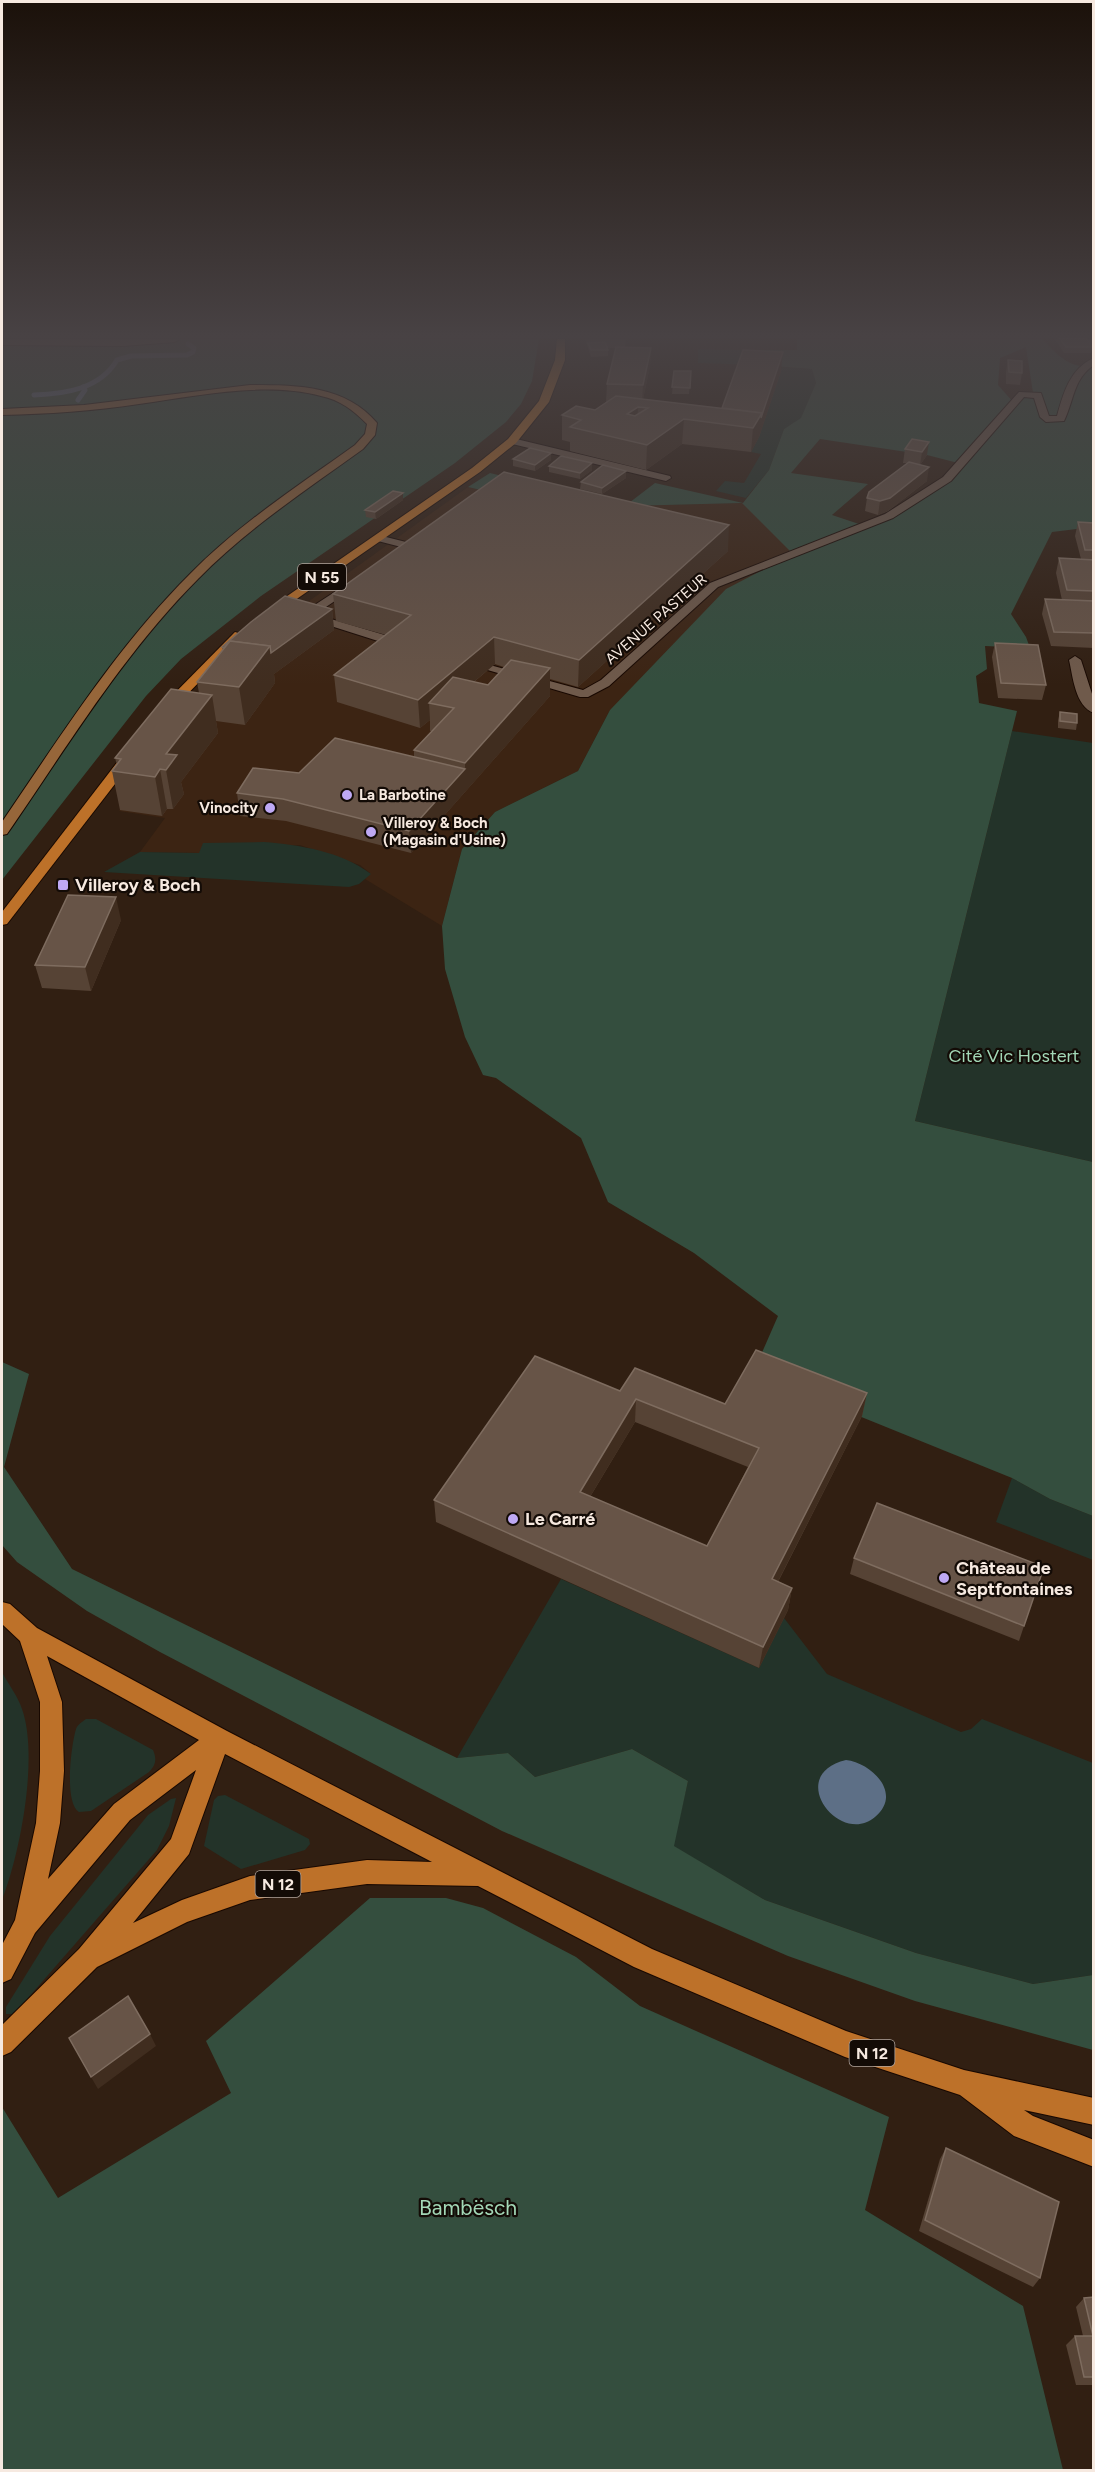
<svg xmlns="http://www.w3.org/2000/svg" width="1095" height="2472" font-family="Figtree,sans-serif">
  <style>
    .built { fill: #3c2413 }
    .green { fill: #233329 }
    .forest { fill: #344e3e; fill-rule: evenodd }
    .water { fill: #5d6f86 }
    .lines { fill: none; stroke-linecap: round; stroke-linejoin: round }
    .stream { stroke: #5d6f86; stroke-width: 5 }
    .minor-casing { stroke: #180800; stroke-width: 2 }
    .tertiary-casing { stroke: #180800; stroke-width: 2 }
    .secondary-casing { stroke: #180800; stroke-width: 2 }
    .primary-casing { stroke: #180800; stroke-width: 2 }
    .minor { fill: #6f5a4b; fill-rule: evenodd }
    .tertiary { fill: #6f5a4b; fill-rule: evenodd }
    .secondary { fill: #96663a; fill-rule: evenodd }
    .primary { fill: #bd7129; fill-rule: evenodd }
    .wall { fill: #564335; fill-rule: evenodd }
    .shaded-wall { fill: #402d1f }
    .building { fill: #675447; stroke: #7e6c5f; stroke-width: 1.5; fill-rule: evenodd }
    .poi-dot { fill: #bea9f4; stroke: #130b06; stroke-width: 2 }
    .labels { text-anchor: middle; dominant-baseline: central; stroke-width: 4.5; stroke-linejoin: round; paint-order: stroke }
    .far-street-label { font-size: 15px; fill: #f6e9e0; stroke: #130b06 }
    .far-poi-label { font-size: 15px; font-weight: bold; fill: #f6e9e0; stroke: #130b06; text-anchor: start }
    .shield { fill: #130b06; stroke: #b2a69f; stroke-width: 1.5 }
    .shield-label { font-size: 16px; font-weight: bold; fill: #f6e9e0 }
    .poi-label { font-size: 18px; font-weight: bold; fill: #f6e9e0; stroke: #130b06; text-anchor: start }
    .park-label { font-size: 18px; fill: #a3d8b7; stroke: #130b06 }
    .near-park-label { font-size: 21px; fill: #a3d8b7; stroke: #130b06 }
  </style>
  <rect width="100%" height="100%" fill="#311f12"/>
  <!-- built -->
  <path class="built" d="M 468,487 L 594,517 L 626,506 L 743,503 L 794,554 L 610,710 L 578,771 L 495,812 L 462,849 L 442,926 L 365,879 L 370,873 L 360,865 L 300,845 L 199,853 L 140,852 L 165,818 L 119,811 L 287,617 Z"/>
  <!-- green -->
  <g class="green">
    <path d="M 698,349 L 757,350 L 758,365 L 698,363 Z"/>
    <path d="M 782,367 L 813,369 L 816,383 L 801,419 L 784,429 L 769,470 L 746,498 L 716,491 L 725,481 L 744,483 L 761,454 L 751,452 L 759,437 Z"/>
    <path d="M 1012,731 L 1093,743 L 1093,1162 L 915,1121 Z"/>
    <path d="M 264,842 C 299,845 341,851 371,874 L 359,884 L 349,887 L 104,872 L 140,852 L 199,853 L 203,843 Z"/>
    <path d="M 1012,1478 L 1050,1499 L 1093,1516 L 1093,1560 L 996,1522 Z"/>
    <path d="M 561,1579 L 759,1668 L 784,1618 L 827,1674 L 961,1732 L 971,1729 L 982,1719 L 1093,1763 L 1093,1975 L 1033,1984 L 916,1953 L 765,1900 L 673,1846 L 688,1781 L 632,1749 L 535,1777 L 508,1753 L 457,1758 Z"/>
    <path d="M 2,1672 C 8,1684 18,1696 22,1709 C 39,1757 20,1854 2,1900 Z"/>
    <path d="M 86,1719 L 96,1719 L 153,1750 C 157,1759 156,1765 149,1772 L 91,1811 L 79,1812 C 64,1803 71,1746 76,1729 C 78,1724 82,1722 86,1719 Z"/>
    <path d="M 225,1795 L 309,1839 L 310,1844 L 305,1850 L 241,1869 L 204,1846 L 214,1800 L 218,1796 Z"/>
    <path d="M 176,1798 L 169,1826 L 157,1850 L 14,2014 L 6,2014 L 6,2007 L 50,1936 L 148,1815 L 171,1799 Z"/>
  </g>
  <!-- forest -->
  <g class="forest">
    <path d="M 2,339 L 539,339 L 532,381 L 521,404 L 506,422 L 455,463 L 261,596 L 181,659 L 146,696 L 2,880 Z"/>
    <path d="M 779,339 L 1042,339 C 1057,354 1071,371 1093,365 L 1093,527 L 1052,532 L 1011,614 L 1026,637 L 1030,648 L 985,646 L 987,669 L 976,676 L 979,703 L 1017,711 L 915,1121 L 1093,1162 L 1093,1516 L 1050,1499 L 1012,1478 L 753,1373 L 778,1316 L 694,1253 L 608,1202 L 581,1138 L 496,1078 L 483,1075 L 465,1037 L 445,969 L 442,926 L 462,849 L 495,812 L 578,771 L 610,710 L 726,589 L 793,554 L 742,503 L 626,506 L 594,517 L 468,487 L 490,473 L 625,506 L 655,483 L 743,503 L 769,470 L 784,429 L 801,418 L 816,383 L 812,369 L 758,365 L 757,350 L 797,350 L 797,339 ZM 1026,347 L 1033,393 L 1027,392 L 1014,403 L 998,385 L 1000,358 ZM 820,439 L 927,455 L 962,464 L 889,516 L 865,526 L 832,515 L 868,484 L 791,473 Z"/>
    <path d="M 2,1362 L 29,1374 L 4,1467 L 72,1569 L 457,1758 L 508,1753 L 535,1777 L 632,1749 L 688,1781 L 674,1846 L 765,1900 L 916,1953 L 1033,1984 L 1093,1975 L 1093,2050 L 915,2001 L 788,1956 L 502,1831 L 160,1652 L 87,1611 L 17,1562 L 2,1545 Z"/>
    <path d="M 370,1898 L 446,1898 L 483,1908 L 576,1957 L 640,2006 L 889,2117 L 865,2210 L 1023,2306 L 1063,2470 L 2,2470 L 2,2107 L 58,2198 L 231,2093 L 206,2041 Z"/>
  </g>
  <!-- water -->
  <path class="water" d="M 846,1760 C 872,1763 903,1794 875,1817 C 840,1847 784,1775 846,1760 Z"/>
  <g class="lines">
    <!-- stream -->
    <g class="stream">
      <path d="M 34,395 C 65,394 100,389 117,360 L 131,356 L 187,355 L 193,352 L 194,348 L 188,344"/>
      <path d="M 78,400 L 85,390 L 83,387"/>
    </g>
    <defs>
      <g id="minor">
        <path d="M 1084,339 L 1092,339 L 1094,349 Z"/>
        <path d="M 1094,358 L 1094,365 C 1073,379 1074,401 1064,421 L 1046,422 L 1040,417 L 1034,398 L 1024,397 L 951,481 L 893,518 L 718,587 L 609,686 L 588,697 L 580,697 L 484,669 L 490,665 L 583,690 L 601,680 L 710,583 L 885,514 L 943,477 L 1019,392 L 1041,393 L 1049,416 L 1057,416 C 1063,394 1070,368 1094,358 Z"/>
        <path d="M 512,438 L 670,476 L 671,478 L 666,481 L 508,443 L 507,441 Z"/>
        <path d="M 378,535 L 418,545 L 420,547 L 407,556 L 399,556 L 397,554 L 405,548 L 374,540 L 373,538 Z"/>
        <path d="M 350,582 L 360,584 L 320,611 L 321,616 L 408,642 L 408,648 L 400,648 L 312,620 L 310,608 Z"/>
        <path d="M 1075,656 L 1081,660 L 1094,700 L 1094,713 C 1075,706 1073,677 1069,660 Z"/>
      </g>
      <path id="tertiary" d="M 2,339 L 179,339 L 175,342 L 123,346 L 2,345 Z"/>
      <path id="secondary" d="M 250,385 C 296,385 345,385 377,423 L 375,435 L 363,449 C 306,490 247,529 198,579 C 123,654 67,747 7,834 L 2,835 L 2,822 C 60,737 116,648 190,574 C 239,524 298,486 355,445 L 365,434 L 367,424 C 353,410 340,400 321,396 C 263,381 197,396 139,404 C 93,411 48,414 2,415 L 2,409 L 84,405 Z"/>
      <g id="primary">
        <path d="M 557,339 L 565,339 L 565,360 L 549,402 L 516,443 L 480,472 L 275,614 L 267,614 L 267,610 L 472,468 L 508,439 L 539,401 L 555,360 Z"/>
        <path d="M 235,632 L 245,635 L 170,712 L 162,712 L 162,706 Z"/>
        <path d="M 127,755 L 134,759 L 132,762 L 7,924 L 2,925 L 2,912 L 122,756 Z"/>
        <path d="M 2,1602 L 10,1604 L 37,1628 L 227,1731 L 652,1949 L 846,2031 L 964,2070 L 1094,2098 L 1094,2125 L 1024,2110 L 1033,2116 L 1094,2140 L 1094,2167 L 1014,2136 L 960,2095 L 845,2057 L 634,1967 L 478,1886 L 367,1884 L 250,1900 L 187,1922 L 97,1967 L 11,2052 L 2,2056 L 2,2025 L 79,1949 L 171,1839 L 196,1770 L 130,1820 L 35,1933 L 11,1979 L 2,1983 L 2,1945 L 15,1920 L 36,1823 L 40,1771 L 40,1702 L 20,1641 L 2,1624 ZM 47,1656 L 199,1740 L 114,1804 L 48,1879 L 60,1823 L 64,1771 L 62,1702 ZM 225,1754 L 432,1862 L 367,1860 L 250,1876 L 182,1900 L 133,1923 L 189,1854 Z"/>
      </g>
    </defs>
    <!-- minor casing -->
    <use href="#minor" class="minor-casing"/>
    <!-- tertiary casing -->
    <use href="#tertiary" class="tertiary-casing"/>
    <!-- secondary casing -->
    <use href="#secondary" class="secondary-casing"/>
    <!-- primary casing -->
    <use href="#primary" class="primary-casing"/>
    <!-- minor -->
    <use href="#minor" class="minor"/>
    <!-- tertiary -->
    <use href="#tertiary" class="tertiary"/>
    <!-- secondary -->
    <use href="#secondary" class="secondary"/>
    <!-- primary -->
    <use href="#primary" class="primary"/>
  </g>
  <!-- wall -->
  <g class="wall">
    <path d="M 585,339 L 626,339 L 625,347 L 651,348 L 650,366 L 643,399 L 722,408 L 781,371 L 759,437 L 751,452 L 682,444 L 646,470 L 570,451 L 570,442 L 562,440 L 562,415 L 595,410 L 606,402 L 607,384 L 616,348 L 608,348 L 608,356 L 591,357 Z"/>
    <path d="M 1055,339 L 1087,339 L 1092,347 L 1091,353 L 1064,353 Z"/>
    <path d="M 1008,360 L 1022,373 L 1020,385 L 1006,384 L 1006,372 Z"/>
    <path d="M 674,371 L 691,371 L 689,394 L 672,394 Z"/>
    <path d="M 912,439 L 927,455 L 920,465 L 927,481 L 888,511 L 878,515 L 865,511 L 867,498 L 907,463 L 903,463 L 905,449 Z"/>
    <path d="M 513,459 L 551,460 L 535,471 L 513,466 Z"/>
    <path d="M 592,463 L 592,470 L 580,479 L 549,472 L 549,466 Z"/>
    <path d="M 626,471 L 626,478 L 602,494 L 580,489 L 581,482 Z"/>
    <path d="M 403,493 L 403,500 L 376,519 L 366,517 L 365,510 Z"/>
    <path d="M 1078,522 L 1094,523 L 1094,648 L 1051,646 L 1042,614 L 1045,599 L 1062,600 L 1056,573 L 1059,558 L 1081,559 L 1075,536 Z"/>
    <path d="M 728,551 L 578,687 L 550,679 L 550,696 L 411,853 L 286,821 L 240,816 L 237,793 L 299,773 L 414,757 L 414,750 L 432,731 L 430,731 L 430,720 L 420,728 L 337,702 L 334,675 L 386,635 L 336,621 L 333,594 ZM 495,664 L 504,667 L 488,685 L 474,682 Z"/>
    <path d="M 332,609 L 334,630 L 274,674 L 275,683 L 245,725 L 216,721 L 218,733 L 181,782 L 184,794 L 173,809 L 167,809 L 162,816 L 120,810 L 112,771 L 117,765 L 115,758 L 199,693 L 197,682 L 223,650 L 222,647 Z"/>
    <path d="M 995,643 L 1046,685 L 1042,700 L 998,698 L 992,657 Z"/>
    <path d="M 1060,712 L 1077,723 L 1076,730 L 1058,728 L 1058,720 Z"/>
    <path d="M 121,920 L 91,991 L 42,988 L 35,965 Z"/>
    <path d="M 620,1391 L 725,1404 L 867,1393 L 862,1416 L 778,1582 L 792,1588 L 788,1610 L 759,1668 L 436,1522 L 434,1500 ZM 635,1422 L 748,1467 L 707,1546 L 590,1497 Z"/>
    <path d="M 854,1558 L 1024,1626 L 1019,1641 L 850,1574 Z"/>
    <path d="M 946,2148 L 1040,2278 L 1033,2287 L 919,2231 L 940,2159 Z"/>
    <path d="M 1094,2297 L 1094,2385 L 1076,2385 L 1066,2345 L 1075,2336 L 1083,2336 L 1076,2307 L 1084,2298 Z"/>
  </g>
  <!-- shaded-wall -->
  <g class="shaded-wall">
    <path d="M 651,348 L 650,366 L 642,404 L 643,385 Z"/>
    <path d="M 783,352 L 781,371 L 759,437 L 751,452 L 753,428 Z"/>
    <path d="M 638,407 L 637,431 L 627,414 Z"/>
    <path d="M 684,419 L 682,444 L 646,470 L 647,445 Z"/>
    <path d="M 929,442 L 927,455 L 920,465 L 922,452 Z"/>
    <path d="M 551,453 L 551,460 L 535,471 L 535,465 Z"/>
    <path d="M 592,463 L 592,470 L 580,479 L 580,473 Z"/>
    <path d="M 929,467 L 927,481 L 888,511 L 878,515 L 880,501 Z"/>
    <path d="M 626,471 L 626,478 L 602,494 L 602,488 Z"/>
    <path d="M 403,493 L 403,500 L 376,519 L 375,512 Z"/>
    <path d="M 729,525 L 728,551 L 578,687 L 579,660 Z"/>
    <path d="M 332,609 L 334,630 L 274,674 L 275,683 L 245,725 L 239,687 L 270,646 Z"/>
    <path d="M 494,637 L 495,664 L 445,706 L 429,703 L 430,720 L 420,728 L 418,700 Z"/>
    <path d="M 550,668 L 550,696 L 411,853 L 409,831 L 465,769 L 465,763 Z"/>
    <path d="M 212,695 L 218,733 L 181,782 L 184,794 L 173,809 L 166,770 L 166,754 Z"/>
    <path d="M 160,769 L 167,809 L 162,816 L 155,777 Z"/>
    <path d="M 116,897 L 121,920 L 91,991 L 85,967 Z"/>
    <path d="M 867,1393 L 862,1416 L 768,1601 L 772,1579 Z"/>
    <path d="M 636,1399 L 635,1422 L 579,1515 L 580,1492 Z"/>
    <path d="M 792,1588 L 788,1610 L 759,1668 L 763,1647 Z"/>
    <path d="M 150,2034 L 156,2046 L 98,2089 L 91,2077 Z"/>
  </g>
  <!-- building -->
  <g class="building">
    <path d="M 1060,339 L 1087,339 L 1092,347 L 1066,347 Z"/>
    <path d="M 605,342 L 608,350 L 591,350 L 588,343 Z"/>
    <path d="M 616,347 L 651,348 L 643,385 L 607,384 Z"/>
    <path d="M 743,350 L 783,352 L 761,418 L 762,413 L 722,408 Z"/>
    <path d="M 1008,360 L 1022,361 L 1022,373 L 1009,372 Z"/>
    <path d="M 674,371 L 691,371 L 690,388 L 672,387 Z"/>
    <path d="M 616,396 L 762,413 L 753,428 L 684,419 L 647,445 L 570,427 L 581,420 L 562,415 L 576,406 L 595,410 ZM 638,407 L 648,408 L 635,416 L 627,414 Z"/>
    <path d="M 912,439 L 929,442 L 922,452 L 905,449 Z"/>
    <path d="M 530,448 L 551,453 L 535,465 L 513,459 Z"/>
    <path d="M 561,456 L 592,463 L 580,473 L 549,466 Z"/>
    <path d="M 909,462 L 929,467 L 890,498 L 880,501 L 867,498 L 869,492 Z"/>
    <path d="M 603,465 L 626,471 L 602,488 L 581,482 Z"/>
    <path d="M 504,472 L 729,525 L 579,660 L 494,637 L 418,700 L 334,675 L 411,615 L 333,594 Z"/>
    <path d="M 393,491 L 403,493 L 375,512 L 365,510 Z"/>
    <path d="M 1078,522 L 1094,523 L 1094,550 L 1085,550 Z"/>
    <path d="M 1059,558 L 1094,560 L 1094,591 L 1067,590 Z"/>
    <path d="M 285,596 L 332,609 L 271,653 L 270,646 L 230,641 L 224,648 L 222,647 L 251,622 Z"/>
    <path d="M 1045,599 L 1094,601 L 1094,633 L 1054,632 Z"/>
    <path d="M 230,641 L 270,646 L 239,687 L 197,682 Z"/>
    <path d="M 995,643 L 1038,645 L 1046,685 L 1001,683 Z"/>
    <path d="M 511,660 L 550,668 L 465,763 L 414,750 L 454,708 L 429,703 L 453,677 L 488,685 Z"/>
    <path d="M 171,689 L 212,695 L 166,754 L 177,755 L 166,770 L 160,769 L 155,777 L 112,771 L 121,759 L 115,758 Z"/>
    <path d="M 1060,712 L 1077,714 L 1077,723 L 1060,721 Z"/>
    <path d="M 335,738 L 465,769 L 409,831 L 283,799 L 237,793 L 253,768 L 299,773 Z"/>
    <path d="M 68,895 L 116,897 L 85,967 L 35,965 Z"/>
    <path d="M 756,1350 L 867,1393 L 772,1579 L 792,1588 L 763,1647 L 434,1500 L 535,1356 L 620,1391 L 635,1368 L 725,1404 ZM 636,1399 L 759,1448 L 707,1546 L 580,1492 Z"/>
    <path d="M 877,1503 L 1044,1567 L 1024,1626 L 854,1558 Z"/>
    <path d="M 128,1996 L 150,2034 L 91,2077 L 69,2038 Z"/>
    <path d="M 946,2148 L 1059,2202 L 1040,2278 L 925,2220 Z"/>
    <path d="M 1094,2297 L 1094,2377 L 1084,2377 L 1075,2336 L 1093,2336 L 1084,2298 Z"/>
  </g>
  <!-- sky -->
  <linearGradient id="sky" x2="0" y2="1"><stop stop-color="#1b110a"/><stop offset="0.49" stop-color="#484244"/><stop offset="1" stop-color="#484244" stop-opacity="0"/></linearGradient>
  <rect width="1095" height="685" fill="url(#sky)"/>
  <!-- markers -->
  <g class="poi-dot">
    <circle cx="347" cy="795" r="6"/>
    <circle cx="270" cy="808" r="6"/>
    <circle cx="371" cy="832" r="6"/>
    <rect x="57" y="879" width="12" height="12" rx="3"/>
    <circle cx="513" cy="1519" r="6"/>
    <circle cx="944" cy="1578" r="6"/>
  </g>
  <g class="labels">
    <!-- far-street labels -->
    <g class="far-street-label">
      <text transform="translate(656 619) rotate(-41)">AVENUE PASTEUR</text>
    </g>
    <!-- far-poi labels -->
    <g class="far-poi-label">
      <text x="359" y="795">La Barbotine</text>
      <text x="258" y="808" text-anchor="end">Vinocity</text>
      <text x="383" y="823">Villeroy &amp; Boch<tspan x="383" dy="17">(Magasin d'Usine)</tspan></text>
    </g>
    <!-- shield labels -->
    <g class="shield">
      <rect x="298" y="564" width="48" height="26" rx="4.5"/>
      <rect x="255.5" y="1871" width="45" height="26" rx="4.5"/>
      <rect x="849.5" y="2040" width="45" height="26" rx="4.5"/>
    </g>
    <g class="shield-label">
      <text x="322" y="577">N 55</text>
      <text x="278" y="1884">N 12</text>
      <text x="872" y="2053">N 12</text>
    </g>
    <!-- poi labels -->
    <g class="poi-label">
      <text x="75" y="885">Villeroy &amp; Boch</text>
      <text x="525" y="1519">Le Carré</text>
      <text x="956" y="1568">Château de<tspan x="956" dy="21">Septfontaines</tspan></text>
    </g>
    <!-- park labels -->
    <g class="park-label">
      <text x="1014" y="1056">Cité Vic Hostert</text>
    </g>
    <!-- near-park labels -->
    <g class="near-park-label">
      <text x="468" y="2207">Bambësch</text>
    </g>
  </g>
  <!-- border -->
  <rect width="1095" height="2472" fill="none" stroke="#f6e9e0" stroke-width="6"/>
</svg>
